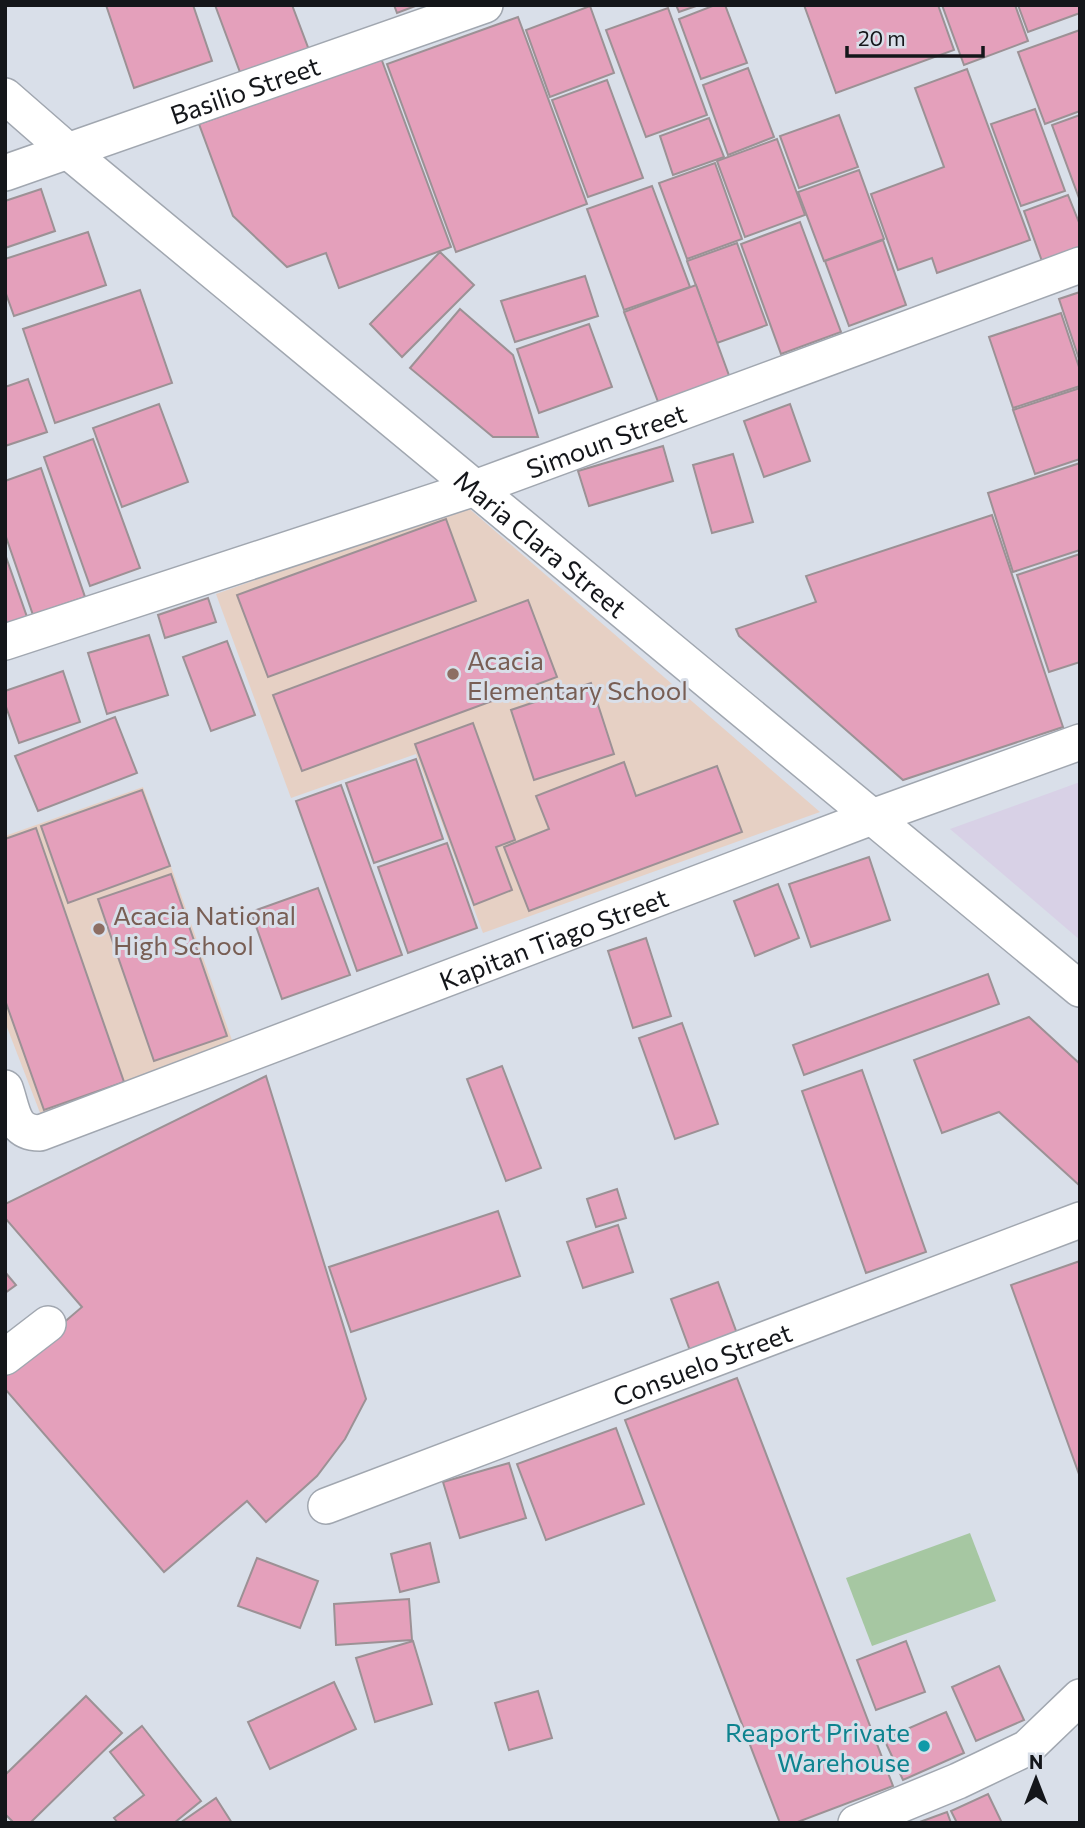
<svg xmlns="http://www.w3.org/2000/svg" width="1085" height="1828" font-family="Commissioner,sans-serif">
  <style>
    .industrial { fill: #d8d1e6 }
    .education { fill: #e6d0c4 }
    .green { fill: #a6c7a2 }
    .building { fill: #e4a0bb; stroke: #9c9195; stroke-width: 2 }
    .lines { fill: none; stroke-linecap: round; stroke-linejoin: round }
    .street-casing { stroke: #a1a7b0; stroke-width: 38 }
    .street { stroke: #fff; stroke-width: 35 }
    .education-dot { fill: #8d6e63; stroke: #d9dfe9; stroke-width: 2.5 }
    .culture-dot { fill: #0f9aa8; stroke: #d9dfe9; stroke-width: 2.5 }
    .labels { text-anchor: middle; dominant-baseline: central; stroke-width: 6; stroke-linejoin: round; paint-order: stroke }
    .street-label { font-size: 26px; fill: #14161a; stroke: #d9dfe9 }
    .education-label { font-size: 26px; fill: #785e54; stroke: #d9dfe9; text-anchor: start }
    .culture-label { font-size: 26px; fill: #0d838f; stroke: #d9dfe9; text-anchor: end }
  </style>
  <rect width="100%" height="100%" fill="#d9dfe9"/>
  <!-- industrial -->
  <path class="industrial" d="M 1080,782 L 1080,940 L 950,829 Z"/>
  <!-- education -->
  <g class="education">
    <path d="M 465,505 L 820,812 L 483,933 L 416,754 L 291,798 L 216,594 Z"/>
    <path d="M 143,787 L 233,1043 L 42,1118 L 5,1022 L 5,836 Z"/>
  </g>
  <!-- green -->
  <path class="green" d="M 970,1533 L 996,1601 L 872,1646 L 846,1578 Z"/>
  <!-- building -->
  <g class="building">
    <path d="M 106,5 L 193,5 L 212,61 L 134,88 Z"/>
    <path d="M 215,5 L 292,5 L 312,58 L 244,83 Z"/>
    <path d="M 394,5 L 418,5 L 397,13 Z"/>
    <path d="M 676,5 L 699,5 L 679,12 Z"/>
    <path d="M 715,5 L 725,5 L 747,63 L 701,79 L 679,19 Z"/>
    <path d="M 804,5 L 938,5 L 954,50 L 836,93 Z"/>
    <path d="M 942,5 L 1015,5 L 1028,41 L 964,65 Z"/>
    <path d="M 1018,5 L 1080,5 L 1080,13 L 1028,32 Z"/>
    <path d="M 590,6 L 614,73 L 550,97 L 526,30 Z"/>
    <path d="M 668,8 L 707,115 L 646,137 L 606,30 Z"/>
    <path d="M 518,17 L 587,204 L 456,252 L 387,64 Z"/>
    <path d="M 1080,30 L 1080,111 L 1045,124 L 1018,52 Z"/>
    <path d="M 381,58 L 451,247 L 339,288 L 326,253 L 287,267 L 233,216 L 199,124 Z"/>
    <path d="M 748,68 L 774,137 L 728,155 L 703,85 Z"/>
    <path d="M 967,69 L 1030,240 L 937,273 L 932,258 L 898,270 L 871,194 L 944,167 L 915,88 Z"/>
    <path d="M 607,80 L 643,178 L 588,197 L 552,100 Z"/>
    <path d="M 1035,109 L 1065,191 L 1021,206 L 991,124 Z"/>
    <path d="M 839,115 L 858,167 L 799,188 L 780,136 Z"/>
    <path d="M 1080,115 L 1080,198 L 1079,198 L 1052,125 Z"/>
    <path d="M 709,118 L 724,157 L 673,175 L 660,136 Z"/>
    <path d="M 777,139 L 805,215 L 745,237 L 717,161 Z"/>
    <path d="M 715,163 L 742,239 L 687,259 L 659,183 Z"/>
    <path d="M 859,170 L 884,239 L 824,261 L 798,192 Z"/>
    <path d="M 652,186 L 690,287 L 624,310 L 587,209 Z"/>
    <path d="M 41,189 L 55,231 L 5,248 L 5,201 Z"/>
    <path d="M 1068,195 L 1080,225 L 1080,250 L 1043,264 L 1024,211 Z"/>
    <path d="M 800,222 L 841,332 L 781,354 L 741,244 Z"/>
    <path d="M 88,232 L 106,285 L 14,316 L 5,291 L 5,259 Z"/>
    <path d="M 883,240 L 906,305 L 849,326 L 825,261 Z"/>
    <path d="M 737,243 L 767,325 L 717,343 L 687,261 Z"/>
    <path d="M 440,252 L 474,285 L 402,357 L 370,324 Z"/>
    <path d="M 585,276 L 598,316 L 515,342 L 501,301 Z"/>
    <path d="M 696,285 L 731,381 L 660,407 L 624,312 Z"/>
    <path d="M 140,290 L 172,383 L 55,423 L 23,329 Z"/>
    <path d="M 1080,292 L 1080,362 L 1059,299 Z"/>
    <path d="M 460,309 L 513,355 L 538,437 L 493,437 L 410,368 Z"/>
    <path d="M 1061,313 L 1080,370 L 1080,386 L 1013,408 L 989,337 Z"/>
    <path d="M 589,324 L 612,387 L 539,413 L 517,349 Z"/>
    <path d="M 28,379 L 47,432 L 5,446 L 5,387 Z"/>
    <path d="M 1080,388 L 1080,459 L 1035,474 L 1013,410 Z"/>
    <path d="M 159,404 L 188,482 L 122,507 L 93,428 Z"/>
    <path d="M 790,404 L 810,461 L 764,477 L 744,421 Z"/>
    <path d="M 93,439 L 140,568 L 90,586 L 44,457 Z"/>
    <path d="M 663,446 L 673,481 L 589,506 L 578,471 Z"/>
    <path d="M 733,454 L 753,522 L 712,533 L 693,465 Z"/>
    <path d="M 1080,463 L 1080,550 L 1013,572 L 988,493 Z"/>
    <path d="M 41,468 L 85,597 L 33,615 L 5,534 L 5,481 Z"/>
    <path d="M 992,515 L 1063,727 L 903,780 L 739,636 L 736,629 L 816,602 L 806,576 Z"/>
    <path d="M 446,519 L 476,601 L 268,677 L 237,595 Z"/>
    <path d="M 5,554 L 27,617 L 5,625 Z"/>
    <path d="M 1080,554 L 1080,662 L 1049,672 L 1017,575 Z"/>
    <path d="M 208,598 L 216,622 L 165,638 L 158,615 Z"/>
    <path d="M 528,600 L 557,677 L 302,771 L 273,695 Z"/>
    <path d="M 149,635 L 168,695 L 107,714 L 88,653 Z"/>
    <path d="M 227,641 L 255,715 L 211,731 L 183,657 Z"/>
    <path d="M 63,671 L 80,722 L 19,743 L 5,704 L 5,691 Z"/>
    <path d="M 591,683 L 614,754 L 534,780 L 511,710 Z"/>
    <path d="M 115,717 L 137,773 L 38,811 L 15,756 Z"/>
    <path d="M 473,723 L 515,840 L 496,847 L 512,890 L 474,905 L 415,744 Z"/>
    <path d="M 416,759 L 443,839 L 374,863 L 346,783 Z"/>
    <path d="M 624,762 L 636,796 L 717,766 L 742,832 L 529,911 L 504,847 L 549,829 L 536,796 Z"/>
    <path d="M 341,785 L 402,955 L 357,971 L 296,801 Z"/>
    <path d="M 142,790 L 170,866 L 68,903 L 41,826 Z"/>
    <path d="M 36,828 L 124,1082 L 44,1110 L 5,1000 L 5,839 Z"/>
    <path d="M 447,843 L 477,928 L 408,953 L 378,867 Z"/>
    <path d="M 869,857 L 890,920 L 811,947 L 789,884 Z"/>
    <path d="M 171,874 L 227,1036 L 154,1061 L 98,899 Z"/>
    <path d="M 778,884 L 799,938 L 755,956 L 734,901 Z"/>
    <path d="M 318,888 L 350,975 L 282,999 L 251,912 Z"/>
    <path d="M 646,938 L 671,1016 L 633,1028 L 608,951 Z"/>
    <path d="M 988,974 L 999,1004 L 804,1075 L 793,1045 Z"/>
    <path d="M 1029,1017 L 1080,1064 L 1080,1186 L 999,1112 L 942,1133 L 914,1060 Z"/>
    <path d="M 682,1023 L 718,1124 L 675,1139 L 639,1038 Z"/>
    <path d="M 502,1066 L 541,1168 L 506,1181 L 467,1079 Z"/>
    <path d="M 862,1070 L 926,1252 L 866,1273 L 802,1091 Z"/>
    <path d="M 266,1076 L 366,1399 L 345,1439 L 317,1476 L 266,1522 L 247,1501 L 164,1572 L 5,1389 L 5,1373 L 82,1307 L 5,1218 L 5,1204 Z"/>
    <path d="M 617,1189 L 626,1218 L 596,1227 L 587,1199 Z"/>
    <path d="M 498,1211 L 520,1276 L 351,1332 L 329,1267 Z"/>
    <path d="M 618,1225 L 633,1272 L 583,1288 L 567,1242 Z"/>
    <path d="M 1080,1261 L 1080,1477 L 1011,1285 Z"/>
    <path d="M 5,1272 L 16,1285 L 5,1293 Z"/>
    <path d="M 718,1282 L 739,1339 L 692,1356 L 671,1299 Z"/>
    <path d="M 737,1378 L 893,1786 L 795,1823 L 780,1823 L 625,1420 Z"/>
    <path d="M 616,1428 L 644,1504 L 546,1540 L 517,1464 Z"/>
    <path d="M 509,1463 L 526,1518 L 460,1538 L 443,1482 Z"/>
    <path d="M 430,1543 L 439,1582 L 400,1592 L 391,1554 Z"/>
    <path d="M 257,1558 L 318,1581 L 300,1628 L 238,1606 Z"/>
    <path d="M 409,1599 L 412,1640 L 336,1645 L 334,1604 Z"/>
    <path d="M 413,1641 L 432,1704 L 375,1722 L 356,1658 Z"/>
    <path d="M 906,1641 L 925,1692 L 876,1710 L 857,1660 Z"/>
    <path d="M 999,1666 L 1024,1720 L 976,1741 L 952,1687 Z"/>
    <path d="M 334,1682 L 356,1729 L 270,1769 L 248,1722 Z"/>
    <path d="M 538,1691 L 552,1738 L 509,1750 L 495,1703 Z"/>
    <path d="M 86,1696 L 122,1733 L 30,1823 L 14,1823 L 5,1814 L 5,1775 Z"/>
    <path d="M 946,1712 L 964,1753 L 903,1780 L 884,1739 Z"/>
    <path d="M 142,1726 L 201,1801 L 174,1823 L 118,1823 L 114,1818 L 144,1795 L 110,1752 Z"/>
    <path d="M 988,1794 L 1002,1823 L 957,1823 L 951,1811 Z"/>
    <path d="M 216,1798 L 232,1823 L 180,1823 Z"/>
    <path d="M 947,1812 L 951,1823 L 917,1823 Z"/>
  </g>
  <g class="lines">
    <defs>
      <g id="street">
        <path id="s1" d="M 5,96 L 68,151 L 1080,989"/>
        <path id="s2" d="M 5,173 L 485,5"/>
        <path id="s3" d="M 5,642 L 475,488 L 1080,265"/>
        <path id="s4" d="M 5,1088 C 13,1110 12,1133 40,1133 L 872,817 L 1080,742"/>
        <path d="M 5,1357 L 48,1324"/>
        <path id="s5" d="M 326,1506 L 1080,1220"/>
        <path d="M 856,1823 L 958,1781 L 1027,1748 L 1080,1697"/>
      </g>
    </defs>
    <!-- street casing -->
    <use href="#street" class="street-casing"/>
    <!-- street -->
    <use href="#street" class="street"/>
  </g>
  <!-- markers -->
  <g class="education-dot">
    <circle cx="453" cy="674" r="7"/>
    <circle cx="99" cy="929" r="7"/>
  </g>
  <circle class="culture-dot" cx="924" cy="1746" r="7"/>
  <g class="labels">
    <!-- street labels -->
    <g class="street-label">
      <text stroke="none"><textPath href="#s2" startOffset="254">Basilio Street</textPath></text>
      <text stroke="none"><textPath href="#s3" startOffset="634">Simoun Street</textPath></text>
      <text stroke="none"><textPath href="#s1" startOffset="698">Maria Clara Street</textPath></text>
      <text stroke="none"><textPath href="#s4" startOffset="612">Kapitan Tiago Street</textPath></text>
      <text stroke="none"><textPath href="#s5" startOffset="402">Consuelo Street</textPath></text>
    </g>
    <!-- education labels -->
    <g class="education-label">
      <text x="467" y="659">Acacia<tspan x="467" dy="30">Elementary School</tspan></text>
      <text x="113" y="914">Acacia National<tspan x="113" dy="30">High School</tspan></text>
    </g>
    <!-- culture labels -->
    <g class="culture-label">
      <text x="910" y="1731">Reaport Private<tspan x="910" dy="30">Warehouse</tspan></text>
    </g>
  </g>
  <!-- border -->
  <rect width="1085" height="1828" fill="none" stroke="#14161a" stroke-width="14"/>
  <!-- north arrow -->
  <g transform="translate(1036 1779)" stroke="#d9dfe9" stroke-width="5" paint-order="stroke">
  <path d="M0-5L12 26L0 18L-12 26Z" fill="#14161a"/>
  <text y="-10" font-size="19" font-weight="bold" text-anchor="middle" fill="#14161a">N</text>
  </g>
  <!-- scale -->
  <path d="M847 46v10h136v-10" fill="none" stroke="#14161a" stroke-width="3.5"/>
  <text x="858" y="46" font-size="21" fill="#14161a" stroke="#d9dfe9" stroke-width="5" paint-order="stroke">20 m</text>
</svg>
